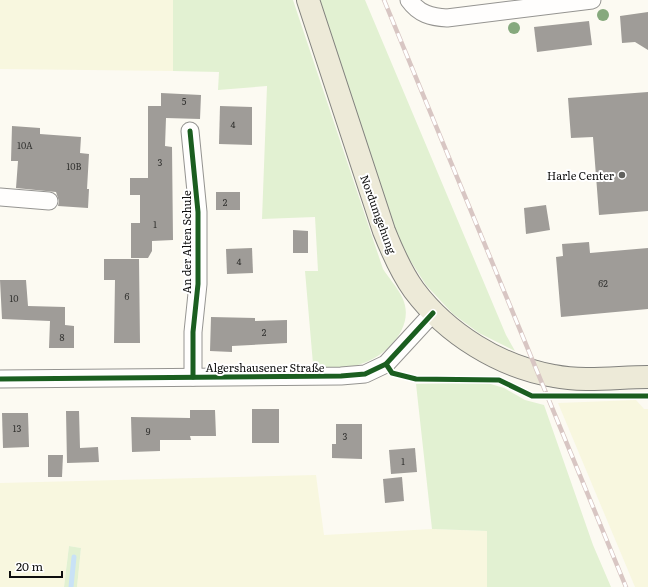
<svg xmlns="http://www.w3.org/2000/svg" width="648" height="587" font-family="Literata,serif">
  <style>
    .farmland { fill: #f8f7df }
    .green { fill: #e2f1d2 }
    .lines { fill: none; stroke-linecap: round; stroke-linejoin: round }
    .stream { stroke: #c9e2f6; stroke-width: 5 }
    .building { fill: #9f9c98 }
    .minor-casing { stroke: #959491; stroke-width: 19 }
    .major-casing { stroke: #82827e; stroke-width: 24 }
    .minor { stroke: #fffefd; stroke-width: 17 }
    .major { stroke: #edead8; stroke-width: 22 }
    .rail-casing { stroke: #d8c6c3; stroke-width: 4.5 }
    .rail { stroke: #fff; stroke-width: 3; stroke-dasharray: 9; stroke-linecap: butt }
    .cycleway-casing { stroke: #fff; stroke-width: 8 }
    .cycleway { stroke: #1b5e20; stroke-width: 5 }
    .tree { fill: #86a97d }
    .poi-dot { fill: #61615e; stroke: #fff; stroke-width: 1.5 }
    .labels { text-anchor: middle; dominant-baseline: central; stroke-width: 4; stroke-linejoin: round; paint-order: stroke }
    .number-label { font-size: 9px; fill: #323230 }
    .poi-label { font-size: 11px; fill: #0e0e0e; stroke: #fff; text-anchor: end }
    .street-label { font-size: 11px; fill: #0e0e0e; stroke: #fff }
  </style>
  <rect width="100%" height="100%" fill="#fcfaf2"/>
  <!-- farmland -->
  <g class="farmland">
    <path d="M 0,0 L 173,0 L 173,71 L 0,69 Z"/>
    <path d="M 636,400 L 644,409 L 648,409 L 648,587 L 635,587 L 558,403 Z"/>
    <path d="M 316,475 L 324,535 L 432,529 L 487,531 L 487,587 L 77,587 L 81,548 L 69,546 L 64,587 L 0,587 L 0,483 Z"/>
  </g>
  <!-- green -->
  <g class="green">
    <path d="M 173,0 L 293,0 L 383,269 C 389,278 397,287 402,297 C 417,327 385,358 358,365 C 346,369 331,368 318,370 L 313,364 L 305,271 L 318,271 L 315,217 L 262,219 L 267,86 L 218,90 L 219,72 L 173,71 Z"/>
    <path d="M 317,0 L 365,0 L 506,335 L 515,351 L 479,333 L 453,314 L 426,285 L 399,243 Z"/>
    <path d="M 484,382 L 504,388 L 525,400 L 544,405 L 593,545 L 611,587 L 487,587 L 487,531 L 432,529 L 416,384 Z"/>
    <path d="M 69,546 L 81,548 L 77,587 L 64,587 Z"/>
  </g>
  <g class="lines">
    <!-- stream -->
    <path class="stream" d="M 71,587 L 74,557"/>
  </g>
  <!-- building -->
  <g class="building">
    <path d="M 648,12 L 648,50 L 635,42 L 622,43 L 620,16 Z"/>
    <path d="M 589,21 L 592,45 L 537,52 L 534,27 Z"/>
    <path d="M 648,92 L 648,211 L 599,215 L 593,137 L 571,138 L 568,98 Z"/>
    <path d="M 161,93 L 201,95 L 200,119 L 166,118 L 165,146 L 172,147 L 173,240 L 152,241 L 152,251 L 148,258 L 131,258 L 131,223 L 140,223 L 140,195 L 130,195 L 130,178 L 148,178 L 148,106 L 161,106 Z"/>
    <path d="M 220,106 L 252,107 L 252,145 L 219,144 Z"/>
    <path d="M 12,126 L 40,128 L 40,134 L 81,137 L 80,153 L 89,154 L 87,189 L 89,189 L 88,208 L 58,206 L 59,201 L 56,192 L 16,188 L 18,161 L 11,161 Z"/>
    <rect x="216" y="192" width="24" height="18"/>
    <path d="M 546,205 L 550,230 L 526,234 L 524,208 Z"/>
    <path d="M 293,230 L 308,231 L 308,253 L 293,253 Z"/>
    <path d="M 589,242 L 590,253 L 648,248 L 648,309 L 561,317 L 556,257 L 563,256 L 562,244 Z"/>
    <path d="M 252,248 L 253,273 L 227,274 L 226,249 Z"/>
    <path d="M 104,259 L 139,259 L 140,343 L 114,343 L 115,280 L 104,280 Z"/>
    <path d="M 0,280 L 26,280 L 28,306 L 65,307 L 65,325 L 74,326 L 74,348 L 49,348 L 50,321 L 2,319 Z"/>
    <path d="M 211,317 L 255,318 L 255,321 L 287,320 L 287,343 L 232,346 L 232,352 L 210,351 Z"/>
    <rect x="252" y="409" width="27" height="34"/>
    <path d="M 190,410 L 215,410 L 216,436 L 190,436 L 191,440 L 160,440 L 160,451 L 132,452 L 131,417 L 190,418 Z"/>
    <path d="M 66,411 L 79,411 L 80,448 L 98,447 L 99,462 L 67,463 Z"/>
    <path d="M 2,413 L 28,413 L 29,447 L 3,448 Z"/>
    <path d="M 336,424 L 362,424 L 362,459 L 332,458 L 332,444 L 336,444 Z"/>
    <path d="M 415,448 L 417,472 L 391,474 L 389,450 Z"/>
    <path d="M 48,455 L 63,455 L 62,477 L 48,477 Z"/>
    <path d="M 402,477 L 404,501 L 385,503 L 383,479 Z"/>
  </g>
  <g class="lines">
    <defs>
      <g id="minor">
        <path d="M 409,0 C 419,14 431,17 447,18 L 592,0"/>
        <path d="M 190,131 L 198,212 L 198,284 L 193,332 L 193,377"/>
        <path d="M 0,197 L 49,201"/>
        <path d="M 0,379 L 341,376 L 365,374 L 386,364 L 433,313"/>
      </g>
      <path id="major" d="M 308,0 L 384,231 C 392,251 401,272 414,290 C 447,334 500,367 554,376 C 584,382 618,377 648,377"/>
    </defs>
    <!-- minor casing -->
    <use href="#minor" class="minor-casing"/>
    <!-- major casing -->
    <use href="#major" class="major-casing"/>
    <!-- minor -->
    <use href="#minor" class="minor"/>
    <!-- major -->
    <use href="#major" class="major"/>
    <defs>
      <path id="rail" d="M 384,0 L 626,587"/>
    </defs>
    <!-- rail casing -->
    <use href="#rail" class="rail-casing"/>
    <!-- rail -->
    <use href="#rail" class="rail"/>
    <defs>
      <g id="cycleway">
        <path d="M 190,131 L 198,212 L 198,284 L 193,332 L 193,377"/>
        <path d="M 386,364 L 392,373 L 416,379 L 499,380 L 532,396 L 648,396"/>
        <path d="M 0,379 L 341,376 L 365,374 L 386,364 L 433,313"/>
      </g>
    </defs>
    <!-- cycleway casing -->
    <use href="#cycleway" class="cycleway-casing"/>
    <!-- cycleway -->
    <use href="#cycleway" class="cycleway"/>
  </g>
  <!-- trees -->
  <g class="tree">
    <circle cx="603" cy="15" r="6"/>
    <circle cx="514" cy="28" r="6"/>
  </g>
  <!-- markers -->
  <circle class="poi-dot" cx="622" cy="175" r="4"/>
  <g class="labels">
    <!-- number labels -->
    <g class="number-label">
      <text x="184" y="101">5</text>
      <text x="233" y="124">4</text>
      <text x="25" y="145">10A</text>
      <text x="160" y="162">3</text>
      <text x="74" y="166">10B</text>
      <text x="225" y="202">2</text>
      <text x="155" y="224">1</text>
      <text x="239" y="261">4</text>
      <text x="603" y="283">62</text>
      <text x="127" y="296">6</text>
      <text x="14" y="298">10</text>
      <text x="264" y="332">2</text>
      <text x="62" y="337">8</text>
      <text x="17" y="428">13</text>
      <text x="148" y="431">9</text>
      <text x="345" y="436">3</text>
      <text x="403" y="461">1</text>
    </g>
    <!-- poi labels -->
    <g class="poi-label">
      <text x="614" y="175">Harle Center</text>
    </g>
    <!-- street labels -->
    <g class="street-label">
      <text transform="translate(379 214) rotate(70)">Nordumgehung</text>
      <text transform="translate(186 242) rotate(-90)">An der Alten Schule</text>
      <text x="265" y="367">Algershausener Straße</text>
    </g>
  </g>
  <!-- scale -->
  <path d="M10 571v6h52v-6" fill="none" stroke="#0e0e0e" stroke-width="2"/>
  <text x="16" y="571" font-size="12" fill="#0e0e0e" stroke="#ffffff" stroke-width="3" paint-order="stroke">20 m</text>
</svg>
